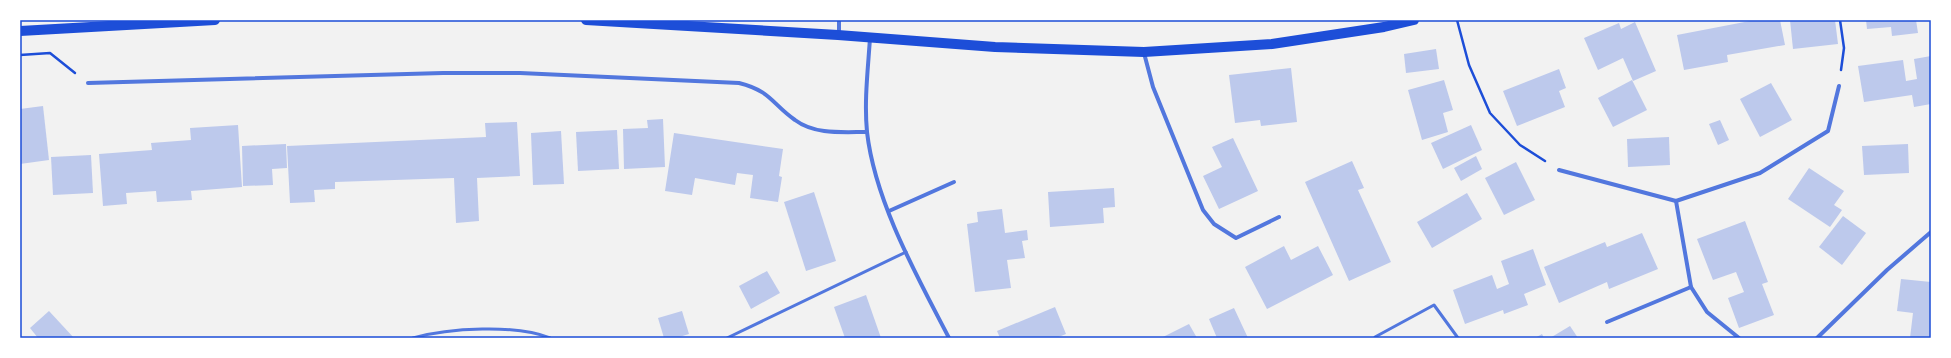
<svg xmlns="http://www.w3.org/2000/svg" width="1951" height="358" font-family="Merriweather,serif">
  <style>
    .building { fill: #bdc9ec }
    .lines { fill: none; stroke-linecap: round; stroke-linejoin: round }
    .path { stroke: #1d4ed8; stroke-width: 2.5 }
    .service { stroke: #5277de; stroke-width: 3 }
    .minor { stroke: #5277de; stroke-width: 4 }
    .primary { stroke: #1d4ed8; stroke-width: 10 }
    .neatline { fill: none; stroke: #1d4ed8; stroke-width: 1.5 }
  </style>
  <rect width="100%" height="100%" fill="#f2f2f2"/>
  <!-- building -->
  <g class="building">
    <path d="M 1755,20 L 1780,20 L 1785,45 L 1727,55 L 1728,62 L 1684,70 L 1677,35 Z"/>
    <path d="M 1790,20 L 1835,20 L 1838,44 L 1793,49 Z"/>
    <path d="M 1866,20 L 1916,20 L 1918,33 L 1892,36 L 1891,27 L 1867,29 Z"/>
    <path d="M 1635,22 L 1656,71 L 1633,81 L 1623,58 L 1598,70 L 1584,38 L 1619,23 L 1621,29 Z"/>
    <path d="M 1436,49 L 1439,69 L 1406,73 L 1404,54 Z"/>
    <path d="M 1931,56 L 1931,104 L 1914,107 L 1912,95 L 1864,102 L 1858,66 L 1903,60 L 1906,81 L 1917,79 L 1914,59 Z"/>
    <path d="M 1291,68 L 1297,122 L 1261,126 L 1260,120 L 1235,123 L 1229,75 Z"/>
    <path d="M 1559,69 L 1566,88 L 1559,91 L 1565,107 L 1517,126 L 1503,91 Z"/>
    <path d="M 1444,80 L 1453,110 L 1443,113 L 1448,132 L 1422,140 L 1408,90 Z"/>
    <path d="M 1632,80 L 1647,110 L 1613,127 L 1598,98 Z"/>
    <path d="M 1771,83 L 1792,120 L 1760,137 L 1740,99 Z"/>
    <path d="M 43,106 L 49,160 L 20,164 L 20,109 Z"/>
    <path d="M 663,119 L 665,167 L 624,169 L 623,129 L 648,128 L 647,120 Z"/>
    <path d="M 1720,120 L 1729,140 L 1718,145 L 1709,124 Z"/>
    <path d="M 517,122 L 520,176 L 477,178 L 479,221 L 456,223 L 454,178 L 335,182 L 335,189 L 314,190 L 315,202 L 290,203 L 287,146 L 486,137 L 485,123 Z"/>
    <path d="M 238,125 L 242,187 L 191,191 L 192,200 L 157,202 L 156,191 L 126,193 L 127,204 L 103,206 L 99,154 L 152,150 L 151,143 L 191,140 L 190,128 Z"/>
    <path d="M 1471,125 L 1482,150 L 1443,169 L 1431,143 Z"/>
    <path d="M 617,130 L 619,169 L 578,171 L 576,132 Z"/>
    <path d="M 561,131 L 564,184 L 533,185 L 531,133 Z"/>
    <path d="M 674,133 L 783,149 L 779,176 L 782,177 L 778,202 L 750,198 L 753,175 L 737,173 L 735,185 L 695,178 L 692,195 L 665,191 Z"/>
    <path d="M 1669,137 L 1670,165 L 1628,167 L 1627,139 Z"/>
    <path d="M 1233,138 L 1258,191 L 1219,209 L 1203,176 L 1222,167 L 1212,147 Z"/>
    <path d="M 286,144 L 287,168 L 272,169 L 273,185 L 243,186 L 242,146 Z"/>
    <path d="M 1908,144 L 1909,173 L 1864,175 L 1862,146 Z"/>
    <path d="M 91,155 L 93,193 L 53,195 L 51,157 Z"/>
    <path d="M 1476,156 L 1482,169 L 1461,181 L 1454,168 Z"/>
    <path d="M 1352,161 L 1364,188 L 1358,190 L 1391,262 L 1349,281 L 1305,182 Z"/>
    <path d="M 1516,162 L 1535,200 L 1504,215 L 1485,178 Z"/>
    <path d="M 1809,168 L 1844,191 L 1834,205 L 1842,210 L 1830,227 L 1788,199 Z"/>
    <path d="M 1114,188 L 1115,207 L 1103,208 L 1104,223 L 1050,227 L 1048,192 Z"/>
    <path d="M 814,192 L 836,261 L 806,271 L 784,202 Z"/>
    <path d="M 1467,193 L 1482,219 L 1432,248 L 1417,222 Z"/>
    <path d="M 1002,209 L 1005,233 L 1027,230 L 1028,240 L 1022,241 L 1025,258 L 1007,260 L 1011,288 L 975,292 L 967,224 L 978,222 L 977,212 Z"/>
    <path d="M 1843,216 L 1866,233 L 1842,265 L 1819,247 Z"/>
    <path d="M 1745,221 L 1768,282 L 1762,284 L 1774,315 L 1739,328 L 1728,298 L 1744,292 L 1736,272 L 1713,280 L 1697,239 Z"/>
    <path d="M 1642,233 L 1658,269 L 1609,289 L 1607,282 L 1559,303 L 1544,267 L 1605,242 L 1607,247 Z"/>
    <path d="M 1284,246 L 1291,260 L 1318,246 L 1333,275 L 1267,309 L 1245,267 Z"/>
    <path d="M 1533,249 L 1546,285 L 1524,294 L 1528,305 L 1504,314 L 1503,310 L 1465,324 L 1453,290 L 1492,275 L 1497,289 L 1509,284 L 1501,261 Z"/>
    <path d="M 767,271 L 780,293 L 751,309 L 739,286 Z"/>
    <path d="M 1901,279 L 1931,282 L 1931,338 L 1910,338 L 1913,313 L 1897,311 Z"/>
    <path d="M 866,295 L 881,338 L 845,338 L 834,307 Z"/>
    <path d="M 1055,307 L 1066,334 L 1056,338 L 1000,338 L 997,331 Z"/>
    <path d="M 1234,308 L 1248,338 L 1217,338 L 1209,319 Z"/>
    <path d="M 49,311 L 74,338 L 38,338 L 30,328 Z"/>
    <path d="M 682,311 L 689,334 L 676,338 L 664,338 L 658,318 Z"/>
    <path d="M 1189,324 L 1197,338 L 1161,338 Z"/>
    <path d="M 1570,326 L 1578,338 L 1550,338 Z"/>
    <path d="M 1542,334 L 1544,338 L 1535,338 Z"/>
  </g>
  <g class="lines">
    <!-- path -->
    <g class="path">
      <path d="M 1457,20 L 1469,65 L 1490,113 L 1520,145 L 1545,161"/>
      <path d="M 1840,20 L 1844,48 L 1841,70"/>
      <path d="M 20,55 L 50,53 L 75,73"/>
    </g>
    <!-- service -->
    <g class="service">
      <path d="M 1375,337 L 1434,305 L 1458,338"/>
      <path d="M 413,338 C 448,328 517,324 550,338"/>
      <path d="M 727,338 L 906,252"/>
    </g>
    <!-- minor -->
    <g class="minor">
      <path d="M 839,35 L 839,20"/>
      <path d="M 870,38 C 868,69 864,101 867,132 C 875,202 917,276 949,338"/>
      <path d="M 1144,53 L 1153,87 L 1203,210 L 1214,224 L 1236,238 L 1279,217"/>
      <path d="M 88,83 L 443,73 L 520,73 L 739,83 C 771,91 772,104 795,120 C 815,135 843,132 867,132"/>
      <path d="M 1559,170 L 1676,201 L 1760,173 L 1828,131 L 1839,86"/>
      <path d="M 1676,201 L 1691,287 L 1707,312 L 1739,338"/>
      <path d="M 889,211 L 954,182"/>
      <path d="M 1607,322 L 1691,287"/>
      <path d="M 1817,338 L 1887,270 L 1931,232"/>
    </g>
    <!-- primary -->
    <g class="primary">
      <path d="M 586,20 L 838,35 L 995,47 L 1144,52 L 1272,44 L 1384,27 L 1414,20"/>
      <path d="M 20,31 L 215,20"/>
    </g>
  </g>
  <!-- border -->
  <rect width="1951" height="358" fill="none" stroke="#ffffff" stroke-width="42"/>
  <rect x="21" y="21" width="1909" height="316" class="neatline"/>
</svg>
